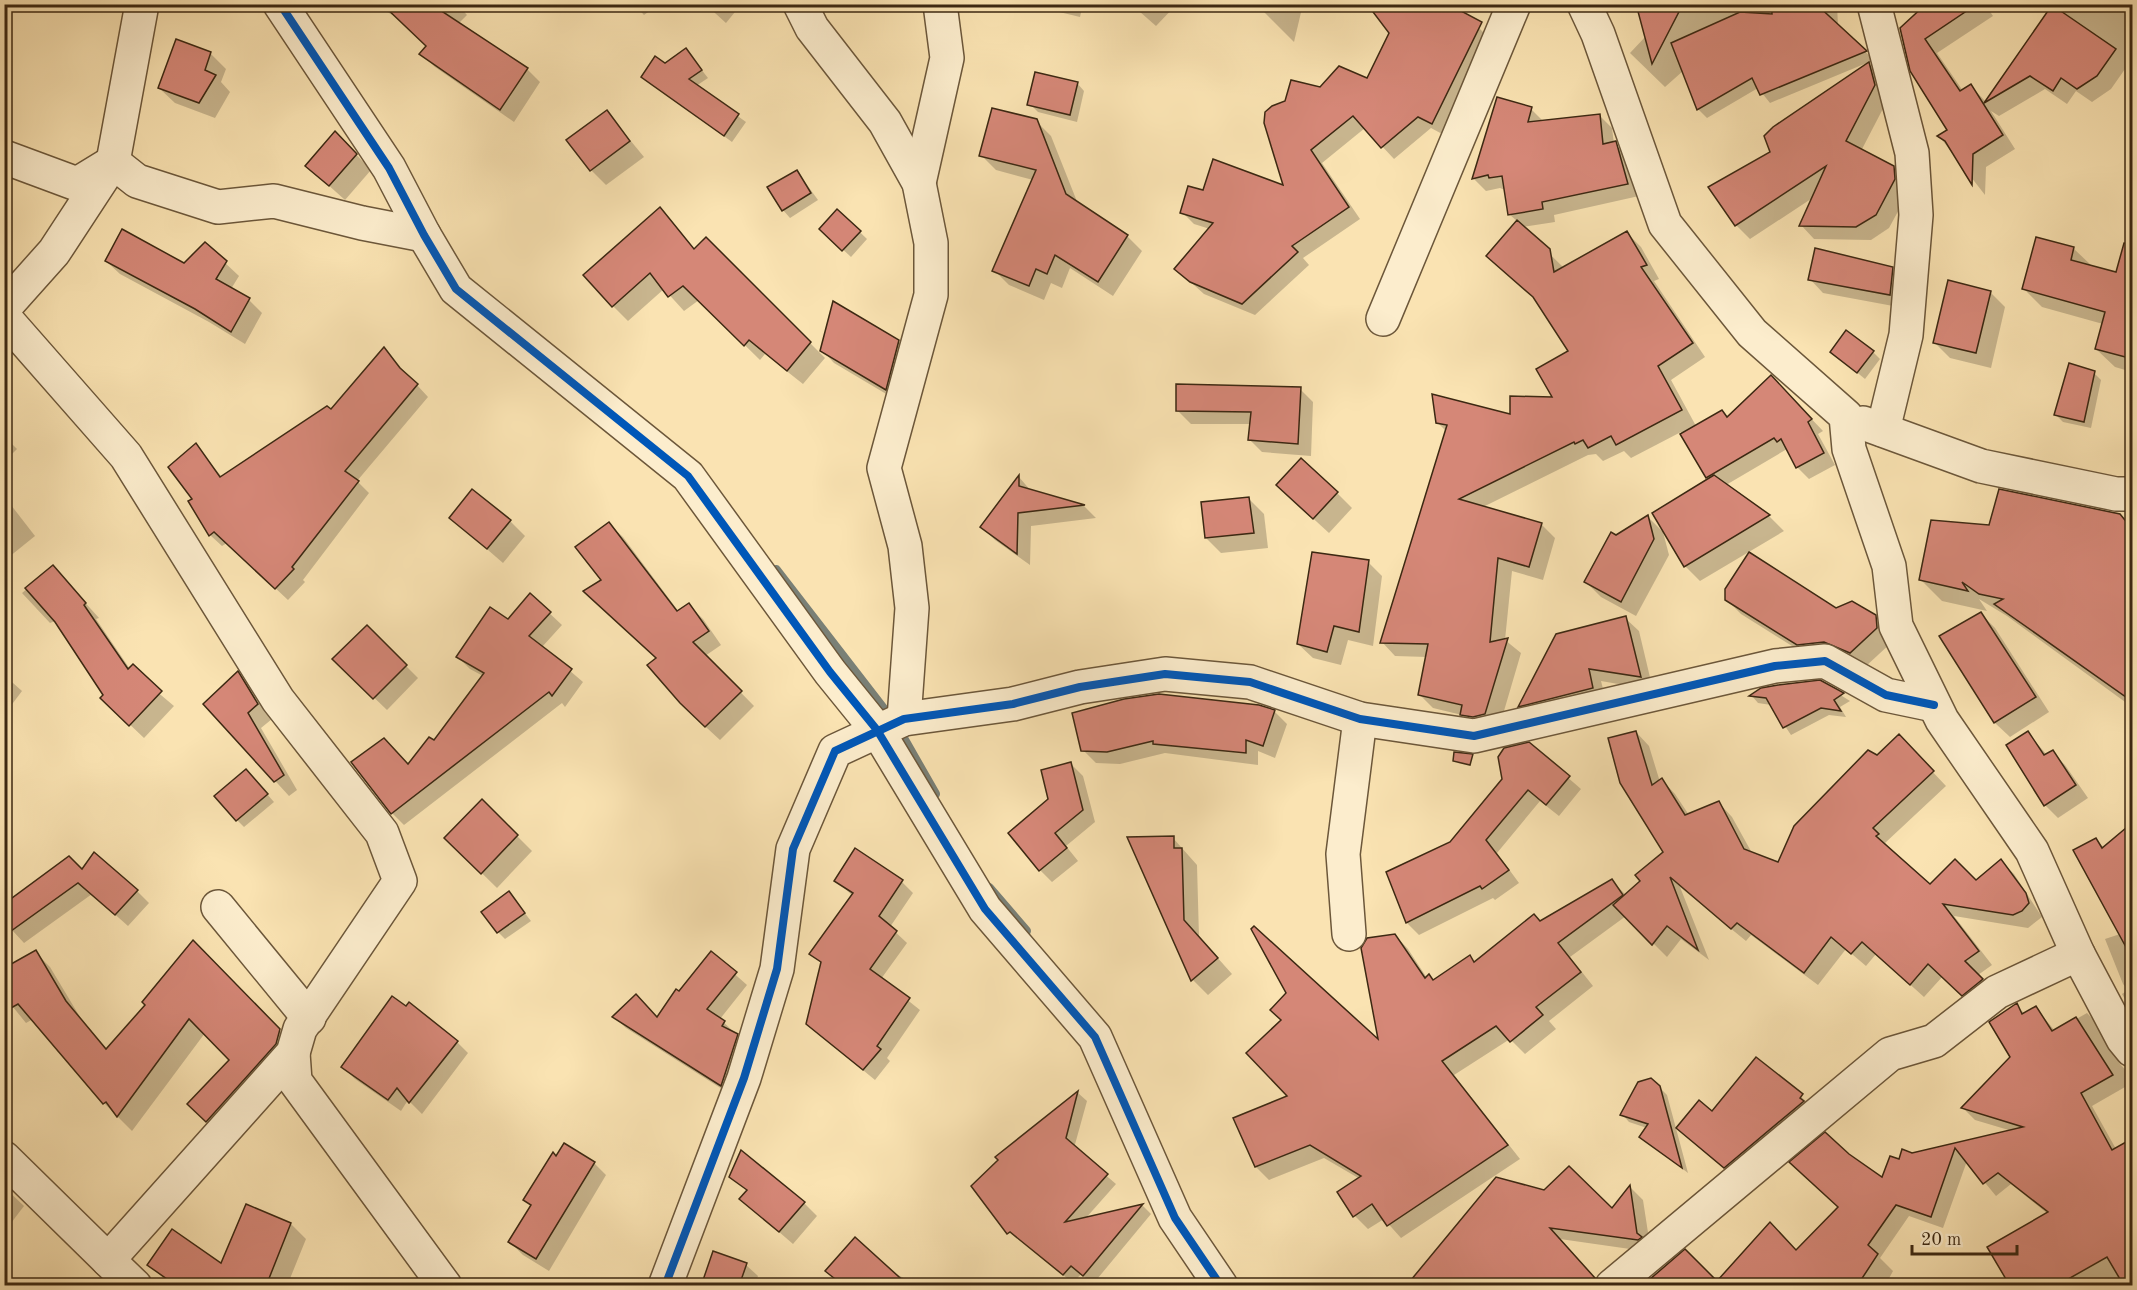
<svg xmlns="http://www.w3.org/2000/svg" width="2137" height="1290" font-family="'Old Standard TT',serif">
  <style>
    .shadow { fill: #0003 }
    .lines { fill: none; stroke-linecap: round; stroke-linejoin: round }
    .stream { stroke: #7a8076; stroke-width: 10 }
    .building { fill: #d58777; stroke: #3c2812; stroke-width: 1.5 }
    .street-casing { stroke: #6c573a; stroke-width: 36 }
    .street { stroke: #fcedcd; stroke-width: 33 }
    .cycleway-casing { stroke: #fcedcd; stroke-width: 11 }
    .cycleway { stroke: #0057b8; stroke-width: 8 }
  </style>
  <rect width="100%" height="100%" fill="#fae3b2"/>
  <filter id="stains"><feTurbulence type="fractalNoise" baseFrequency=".00333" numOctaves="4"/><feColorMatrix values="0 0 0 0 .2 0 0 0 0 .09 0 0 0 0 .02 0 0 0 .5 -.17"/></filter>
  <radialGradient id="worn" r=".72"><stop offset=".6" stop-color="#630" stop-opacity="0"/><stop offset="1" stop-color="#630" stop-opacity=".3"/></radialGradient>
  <!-- shadow -->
  <g class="shadow">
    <path d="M 373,4 L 457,4 L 467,15 L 458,24 L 527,69 L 540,82 L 514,122 L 435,67 L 421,54 L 427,46 L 396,17 Z"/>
    <path d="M 634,4 L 659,4 L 644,15 Z"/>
    <path d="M 705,4 L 762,4 L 754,9 L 739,7 L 726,23 Z"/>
    <path d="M 1026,4 L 1083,4 L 1080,17 Z"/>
    <path d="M 1131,4 L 1177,4 L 1156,26 Z"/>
    <path d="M 1263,4 L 1303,4 L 1294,42 L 1263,11 Z"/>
    <path d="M 1342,4 L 1371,4 L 1479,28 L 1491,40 L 1444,135 L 1431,128 L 1394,159 L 1365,128 L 1322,163 L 1360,219 L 1303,258 L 1309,265 L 1255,315 L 1204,294 L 1176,269 L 1210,229 L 1194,224 L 1182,212 L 1203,192 L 1285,187 L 1320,89 L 1368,80 L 1391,33 L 1374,10 L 1348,11 Z"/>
    <path d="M 1636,4 L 1837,4 L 1838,26 L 1874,60 L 1770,103 L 1758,88 L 1707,118 L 1698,109 L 1683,71 L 1665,87 L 1630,53 L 1646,36 Z"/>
    <path d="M 1920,4 L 1985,4 L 1993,16 L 1937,53 L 1963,91 L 1971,86 L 1986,102 L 2054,4 L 2132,4 L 2132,59 L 2111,89 L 2092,102 L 2076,91 L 2067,104 L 2045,89 L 1999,116 L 1991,111 L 2015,149 L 1986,167 L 1985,195 L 1939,136 L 1949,130 L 1912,70 L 1923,9 Z"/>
    <path d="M 176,41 L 211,54 L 226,69 L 221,82 L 230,92 L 215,118 L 175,103 L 159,88 Z"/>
    <path d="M 686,50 L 708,78 L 696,86 L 746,122 L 732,142 L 643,77 Z"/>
    <path d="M 1869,64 L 1883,77 L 1888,99 L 1861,151 L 1893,167 L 1907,181 L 1908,193 L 1889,228 L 1871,240 L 1814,239 L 1801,225 L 1814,197 L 1750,239 L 1736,225 L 1710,187 L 1772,153 Z"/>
    <path d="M 1077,83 L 1084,91 L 1077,122 L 1038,112 L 1031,105 Z"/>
    <path d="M 1498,99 L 1531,109 L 1544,122 L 1599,115 L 1612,128 L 1614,144 L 1628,156 L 1639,196 L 1554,215 L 1555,222 L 1522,227 L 1564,268 L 1627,233 L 1641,247 L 1659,279 L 1654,281 L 1705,357 L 1671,380 L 1696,426 L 1722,411 L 1728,418 L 1783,389 L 1823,431 L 1818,434 L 1835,465 L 1809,479 L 1797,467 L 1787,449 L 1726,485 L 1769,516 L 1784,531 L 1700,581 L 1685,566 L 1710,480 L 1681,432 L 1631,458 L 1624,451 L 1603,461 L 1596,454 L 1588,455 L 1483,507 L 1541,524 L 1555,538 L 1543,580 L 1512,571 L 1505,640 L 1521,653 L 1499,728 L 1476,728 L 1462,715 L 1433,708 L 1419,694 L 1427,657 L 1395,656 L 1382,642 L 1446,431 L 1437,422 L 1512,415 L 1555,398 L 1570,352 L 1537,300 L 1502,270 L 1518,222 L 1509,214 L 1505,190 L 1500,188 L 1486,191 L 1474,179 Z"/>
    <path d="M 607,112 L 644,157 L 606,185 L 591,170 Z"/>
    <path d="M 1036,121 L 1051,136 L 1078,204 L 1127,236 L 1142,251 L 1113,296 L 1070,268 L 1062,288 L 1051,283 L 1044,300 L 1009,285 L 994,270 L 1033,180 L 996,170 L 981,155 Z"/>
    <path d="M 350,148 L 371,170 L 345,200 L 307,166 Z"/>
    <path d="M 797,171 L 818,200 L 790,218 L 783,210 Z"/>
    <path d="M 660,209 L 695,250 L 706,239 L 825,358 L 803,384 L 765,354 L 760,360 L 699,300 L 684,311 L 664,289 L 628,321 L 613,306 Z"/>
    <path d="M 838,211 L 867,239 L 851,257 L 821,229 Z"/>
    <path d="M 205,244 L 239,276 L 231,289 L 249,300 L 262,313 L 245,344 L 209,322 L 120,274 L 106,261 L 185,265 Z"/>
    <path d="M 2073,248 L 2092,266 L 2132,278 L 2132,372 L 2115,367 L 2096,349 L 2103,324 L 2042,307 L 2024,289 Z"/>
    <path d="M 1892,268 L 1906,282 L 1904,308 L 1823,293 L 1810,279 Z"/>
    <path d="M 1990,292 L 2005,307 L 1991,368 L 1950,358 L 1935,343 Z"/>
    <path d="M 898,341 L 911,353 L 898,401 L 834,363 L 822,350 Z"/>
    <path d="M 384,349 L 428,397 L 357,481 L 369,493 L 303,580 L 305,582 L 288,600 L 227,543 L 222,546 L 210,535 L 194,499 L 195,445 L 222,477 L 331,412 Z"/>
    <path d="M 1832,352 L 1873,352 L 1880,359 L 1865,379 Z"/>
    <path d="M 2094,373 L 2101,380 L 2091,428 L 2063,422 L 2056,415 Z"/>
    <path d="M 1300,389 L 1313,402 L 1311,456 L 1262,452 L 1249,439 L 1251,424 L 1191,424 L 1178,411 Z"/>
    <path d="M 4,436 L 17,449 L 4,462 Z"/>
    <path d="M 1019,477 L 1031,491 L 1084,506 L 1096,518 L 1031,526 L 1030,565 L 995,540 L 982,527 Z"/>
    <path d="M 1337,493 L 1352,508 L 1329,533 L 1293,500 Z"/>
    <path d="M 4,496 L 35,536 L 4,561 Z"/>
    <path d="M 1249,499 L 1264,514 L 1268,548 L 1221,553 L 1206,538 Z"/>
    <path d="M 2119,516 L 2132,529 L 2132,707 L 2007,616 L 1979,599 L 1987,611 L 1942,601 L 1921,580 L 1990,527 Z"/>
    <path d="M 1648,517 L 1663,532 L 1669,555 L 1636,616 L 1601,597 L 1586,582 L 1616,537 Z"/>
    <path d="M 451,518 L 510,521 L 525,536 L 503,563 Z"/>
    <path d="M 609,524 L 623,537 L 679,612 L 689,605 L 703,619 L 721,645 L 705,656 L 754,706 L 720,740 L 695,717 L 603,580 Z"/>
    <path d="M 1368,562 L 1382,576 L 1373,646 L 1348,640 L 1341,665 L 1313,658 L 1298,644 Z"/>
    <path d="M 53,567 L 99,618 L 96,619 L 130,669 L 174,706 L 144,738 L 102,698 L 105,695 L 55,621 L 50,623 L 22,593 Z"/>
    <path d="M 530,595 L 562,625 L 542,647 L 583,682 L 565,707 L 562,703 L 404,825 L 392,813 L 408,765 L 434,742 L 483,676 L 470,669 L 458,657 L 508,621 Z"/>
    <path d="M 1727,600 L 1836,610 L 1875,616 L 1890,631 L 1891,643 L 1865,667 L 1813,659 L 1741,614 Z"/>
    <path d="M 1981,614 L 1995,628 L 2049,712 L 2010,737 L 1995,723 L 1941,636 Z"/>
    <path d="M 1625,618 L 1639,631 L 1653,690 L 1601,681 L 1606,701 L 1532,719 L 1519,706 Z"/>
    <path d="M 367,627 L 418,678 L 387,710 L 334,659 Z"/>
    <path d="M 238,673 L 252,688 L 272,719 L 261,728 L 297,790 L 289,796 L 205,704 Z"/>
    <path d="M 4,675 L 22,691 L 4,715 Z"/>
    <path d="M 1820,682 L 1850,701 L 1840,707 L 1846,717 L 1829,715 L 1791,735 L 1771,705 L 1758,703 L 1752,696 Z"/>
    <path d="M 1259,706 L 1275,712 L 1287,724 L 1275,758 L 1258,751 L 1258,765 L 1165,753 L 1120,764 L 1096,763 L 1083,750 Z"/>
    <path d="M 1636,732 L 1649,746 L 1660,782 L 1662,780 L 1675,794 L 1689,815 L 1719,803 L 1732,817 L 1752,853 L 1778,864 L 1877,757 L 1912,750 L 1946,786 L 1885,843 L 1890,850 L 1931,886 L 1976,882 L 2001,861 L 2014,874 L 2042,917 L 2028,928 L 1954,916 L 1992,965 L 1978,975 L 1995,993 L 1976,1008 L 1943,976 L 1924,997 L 1876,954 L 1866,966 L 1846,949 L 1818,985 L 1751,935 L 1746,941 L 1680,887 L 1709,960 L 1681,939 L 1667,957 L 1626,916 L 1570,957 L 1593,986 L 1549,1021 L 1556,1029 L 1525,1054 L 1510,1039 L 1454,1075 L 1520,1159 L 1401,1238 L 1384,1219 L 1368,1229 L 1355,1216 L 1360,1179 L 1324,1158 L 1269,1180 L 1256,1167 L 1289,1097 L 1380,1043 L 1395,935 L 1408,949 L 1427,978 L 1434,981 L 1469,957 L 1475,963 L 1612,881 L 1626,895 L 1642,881 L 1665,853 Z"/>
    <path d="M 4,733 L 12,741 L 4,755 Z"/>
    <path d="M 2028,733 L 2047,755 L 2052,752 L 2065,765 L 2088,798 L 2058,818 L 2045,805 L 2008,746 Z"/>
    <path d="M 1529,744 L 1581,789 L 1559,816 L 1540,801 L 1497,853 L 1519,883 L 1495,900 L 1493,898 L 1419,935 L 1407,923 L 1388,873 L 1451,843 Z"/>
    <path d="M 1071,764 L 1083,776 L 1095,822 L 1066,846 L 1078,861 L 1052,882 L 1040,870 L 1050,800 Z"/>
    <path d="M 253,778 L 274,802 L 244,827 L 237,820 Z"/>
    <path d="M 482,801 L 532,851 L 497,888 L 446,838 Z"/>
    <path d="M 2132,824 L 2132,1011 L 2122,994 L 2128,990 L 2123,984 L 2105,939 L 2120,934 L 2096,839 L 2104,848 Z"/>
    <path d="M 1173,838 L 1197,865 L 1199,937 L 1232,974 L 1208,995 L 1193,980 L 1129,839 Z"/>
    <path d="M 82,871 L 137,891 L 149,903 L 128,926 L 92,894 L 24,943 L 12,930 Z"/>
    <path d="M 836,881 L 902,882 L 913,893 L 890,927 L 907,943 L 881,979 L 920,1010 L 887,1058 L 890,1061 L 875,1080 L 807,1024 L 822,964 L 811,953 L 853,896 Z"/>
    <path d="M 509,893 L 531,921 L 505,939 L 498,932 Z"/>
    <path d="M 193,942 L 294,1045 L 222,1136 L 189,1104 L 231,1060 L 205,1033 L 132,1131 L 104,1103 L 33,1019 L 26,1023 L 4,996 L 35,952 L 50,967 L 80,1017 L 107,1050 L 147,1005 Z"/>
    <path d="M 711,953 L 747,985 L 720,1019 L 749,1046 L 733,1096 L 626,1028 L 614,1017 L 658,1019 Z"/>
    <path d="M 2016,1005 L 2025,1014 L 2036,1008 L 2055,1031 L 2087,1013 L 2099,1025 L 2120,1064 L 2132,1077 L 2132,1083 L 2092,1106 L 2116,1149 L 2132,1286 L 2011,1286 L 2048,1214 L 2011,1184 L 1996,1196 L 1967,1161 L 1943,1228 L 1909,1216 L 1880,1258 L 1893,1271 L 1885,1286 L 1741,1286 L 1796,1251 L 1839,1207 L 1848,1155 L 1883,1179 L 1900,1161 L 1912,1155 L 2012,1131 L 1975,1120 L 1963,1108 L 2012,1057 Z"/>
    <path d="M 457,1042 L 468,1053 L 422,1114 L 408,1100 L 401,1111 L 355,1079 L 343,1067 Z"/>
    <path d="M 1757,1059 L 1815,1109 L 1739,1180 L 1678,1128 L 1712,1113 Z"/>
    <path d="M 1659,1087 L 1667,1095 L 1688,1173 L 1641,1137 L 1647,1128 L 1629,1122 L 1622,1114 Z"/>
    <path d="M 1078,1093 L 1087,1101 L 1074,1148 L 1116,1184 L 1085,1219 L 1143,1206 L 1151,1214 L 1093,1284 L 1081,1274 L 1073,1283 L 1018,1239 L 1037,1126 Z"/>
    <path d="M 557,1158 L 594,1163 L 606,1175 L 549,1271 L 523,1255 L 510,1242 L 532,1207 L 525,1200 Z"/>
    <path d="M 1496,1179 L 1612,1210 L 1630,1187 L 1643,1200 L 1651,1252 L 1560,1239 L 1601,1286 L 1408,1286 Z"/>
    <path d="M 4,1187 L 24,1206 L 5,1231 L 4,1230 Z"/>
    <path d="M 748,1190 L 804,1203 L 817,1216 L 793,1244 L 741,1199 Z"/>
    <path d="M 291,1224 L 306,1239 L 287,1286 L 172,1286 L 149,1265 L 222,1265 Z"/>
    <path d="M 746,1265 L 758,1276 L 754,1286 L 713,1286 Z"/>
    <path d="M 828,1270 L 891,1271 L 918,1286 L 843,1286 Z"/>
  </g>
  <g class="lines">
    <!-- stream -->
    <g class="stream">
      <path d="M 776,570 L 895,724 L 935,794"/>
      <path d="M 989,888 L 1026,931"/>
    </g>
  </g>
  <!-- building -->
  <g class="building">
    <path d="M 382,4 L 431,4 L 528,68 L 500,110 L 419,54 L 426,46 Z"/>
    <path d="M 1367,4 L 1448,4 L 1482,22 L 1432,124 L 1418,117 L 1381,148 L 1353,116 L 1311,150 L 1349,207 L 1292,246 L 1298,252 L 1242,304 L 1190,282 L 1174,269 L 1213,223 L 1180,213 L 1188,186 L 1203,190 L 1213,159 L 1283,185 L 1264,123 L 1265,112 L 1272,106 L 1285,101 L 1291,80 L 1320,87 L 1339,66 L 1367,78 L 1389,33 Z"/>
    <path d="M 1636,4 L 1683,4 L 1652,64 Z"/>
    <path d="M 1772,4 L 1816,4 L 1867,51 L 1760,95 L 1752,78 L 1697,110 L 1671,43 L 1740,12 L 1772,14 Z"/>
    <path d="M 1926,4 L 1977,4 L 1925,39 L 1960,91 L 1971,84 L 2003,135 L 1973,154 L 1972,185 L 1945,141 L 1937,136 L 1947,130 L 1910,71 L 1900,28 Z"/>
    <path d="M 2052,5 L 2116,49 L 2097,76 L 2077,89 L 2061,78 L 2053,91 L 2030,76 L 1984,103 Z"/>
    <path d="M 176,39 L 211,52 L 205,70 L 216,75 L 199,103 L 158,88 Z"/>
    <path d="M 686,48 L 702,70 L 689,79 L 739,114 L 724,136 L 641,77 L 655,56 L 665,63 Z"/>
    <path d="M 1869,62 L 1875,85 L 1846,141 L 1894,166 L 1895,179 L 1876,215 L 1856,227 L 1799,226 L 1826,166 L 1735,226 L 1708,187 L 1770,152 L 1764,136 L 1773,127 Z"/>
    <path d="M 1035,72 L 1078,82 L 1070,115 L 1027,105 Z"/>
    <path d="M 1497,97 L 1532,107 L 1528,122 L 1600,114 L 1603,144 L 1616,141 L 1628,184 L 1542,202 L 1543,209 L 1508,215 L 1502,176 L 1489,178 L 1488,175 L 1472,179 Z"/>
    <path d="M 992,108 L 1037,119 L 1066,194 L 1128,235 L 1098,282 L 1055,255 L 1047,274 L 1036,269 L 1029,286 L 992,271 L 1036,170 L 979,156 Z"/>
    <path d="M 607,110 L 630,141 L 590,171 L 566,140 Z"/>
    <path d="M 335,131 L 357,154 L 329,186 L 305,166 Z"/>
    <path d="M 797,170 L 811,193 L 782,211 L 767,187 Z"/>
    <path d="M 660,207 L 694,249 L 706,237 L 811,342 L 787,371 L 749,340 L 744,346 L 683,286 L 668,297 L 650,273 L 612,307 L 583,275 Z"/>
    <path d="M 837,209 L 861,231 L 842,251 L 819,229 Z"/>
    <path d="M 1517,220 L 1550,249 L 1554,272 L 1627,231 L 1647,265 L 1641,267 L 1693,343 L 1658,366 L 1682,410 L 1616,445 L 1611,436 L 1588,448 L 1583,440 L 1575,444 L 1574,442 L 1459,499 L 1542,523 L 1529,567 L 1498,558 L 1490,642 L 1508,638 L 1485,714 L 1473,717 L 1460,715 L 1462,705 L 1418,695 L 1428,644 L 1380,643 L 1447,425 L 1436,423 L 1432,394 L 1510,414 L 1510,396 L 1552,397 L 1536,369 L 1568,351 L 1533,297 L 1486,256 Z"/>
    <path d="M 122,229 L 184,263 L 205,242 L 227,261 L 216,279 L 250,298 L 231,332 L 195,309 L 105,261 Z"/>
    <path d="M 2036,237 L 2074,247 L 2071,260 L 2116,272 L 2124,243 L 2133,244 L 2133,359 L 2095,349 L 2105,312 L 2022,289 Z"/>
    <path d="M 1815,248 L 1893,267 L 1890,295 L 1808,280 Z"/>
    <path d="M 1948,280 L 1991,291 L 1976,353 L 1933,343 Z"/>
    <path d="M 833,301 L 899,340 L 886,390 L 820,351 Z"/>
    <path d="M 1846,330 L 1874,351 L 1857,373 L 1830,352 Z"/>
    <path d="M 384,347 L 400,368 L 418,384 L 345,471 L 359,481 L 292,567 L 294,569 L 275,589 L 214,532 L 209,536 L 188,501 L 192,499 L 168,467 L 196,443 L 220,477 L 327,406 L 331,409 Z"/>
    <path d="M 2069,363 L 2095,371 L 2084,422 L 2054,415 Z"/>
    <path d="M 1771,375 L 1812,419 L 1808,422 L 1824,453 L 1796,468 L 1781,439 L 1777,442 L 1774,438 L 1706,478 L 1680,434 L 1722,410 L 1727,417 Z"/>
    <path d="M 1176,384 L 1301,387 L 1298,444 L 1248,440 L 1251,412 L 1176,411 Z"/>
    <path d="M 1301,458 L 1338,492 L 1313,519 L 1276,485 Z"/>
    <path d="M 1019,475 L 1019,486 L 1085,505 L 1018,513 L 1017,554 L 980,527 Z"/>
    <path d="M 1714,475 L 1770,515 L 1684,567 L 1652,513 Z"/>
    <path d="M 472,489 L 511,520 L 487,549 L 449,518 Z"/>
    <path d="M 1999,489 L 2120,514 L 2133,530 L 2133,702 L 1994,604 L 2003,599 L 1979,594 L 1962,582 L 1968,591 L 1919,580 L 1931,520 L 1989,525 Z"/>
    <path d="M 1249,497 L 1254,533 L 1205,538 L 1201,502 Z"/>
    <path d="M 1648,515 L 1654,539 L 1621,602 L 1584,582 L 1611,532 L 1616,535 Z"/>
    <path d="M 609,522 L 677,611 L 689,603 L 709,631 L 693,642 L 742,691 L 705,727 L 680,703 L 647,665 L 656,658 L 583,591 L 601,580 L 575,547 Z"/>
    <path d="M 1312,552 L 1369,560 L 1359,632 L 1334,626 L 1327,652 L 1297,644 Z"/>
    <path d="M 1749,552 L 1836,608 L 1852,601 L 1876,615 L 1877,628 L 1850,653 L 1824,642 L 1797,645 L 1725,600 L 1725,589 Z"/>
    <path d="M 53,565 L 86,603 L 84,605 L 128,669 L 133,664 L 162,691 L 129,726 L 100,698 L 103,695 L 55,622 L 25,588 Z"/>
    <path d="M 530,593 L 551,612 L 529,636 L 572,669 L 552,696 L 549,692 L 391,814 L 351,762 L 384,738 L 408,764 L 429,737 L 434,740 L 484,673 L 456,657 L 490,607 L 508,619 Z"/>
    <path d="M 1981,612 L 2036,697 L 1994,723 L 1939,636 Z"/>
    <path d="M 1626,616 L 1641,677 L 1589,669 L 1593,688 L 1518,707 L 1556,634 Z"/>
    <path d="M 367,625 L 407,665 L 373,699 L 332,659 Z"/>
    <path d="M 238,671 L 258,704 L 248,713 L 284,775 L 274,782 L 203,704 Z"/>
    <path d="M 1820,680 L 1844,693 L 1834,700 L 1841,711 L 1821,708 L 1783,728 L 1766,698 L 1749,696 L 1761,688 L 1778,685 Z"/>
    <path d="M 1159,694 L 1259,705 L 1275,710 L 1263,746 L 1246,740 L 1246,753 L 1153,744 L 1153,741 L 1107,752 L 1081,751 L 1072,713 L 1124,699 Z"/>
    <path d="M 1636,731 L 1652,785 L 1662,778 L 1685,815 L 1719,801 L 1744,849 L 1778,862 L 1794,826 L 1868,750 L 1877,755 L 1899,734 L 1934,771 L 1873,828 L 1879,834 L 1876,836 L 1930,884 L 1955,859 L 1976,880 L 2001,859 L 2026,893 L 2029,903 L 2022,911 L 2013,915 L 1943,904 L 1979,951 L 1965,961 L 1983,979 L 1962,996 L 1928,964 L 1910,985 L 1862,942 L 1851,954 L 1831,937 L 1804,973 L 1737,923 L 1731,929 L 1670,877 L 1698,950 L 1667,926 L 1652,945 L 1613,905 L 1640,881 L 1635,875 L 1663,852 L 1620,783 L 1608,738 Z"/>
    <path d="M 2028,731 L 2044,755 L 2053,750 L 2076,785 L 2044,806 L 2006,745 Z"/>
    <path d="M 1529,742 L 1570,776 L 1546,805 L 1528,790 L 1486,840 L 1509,870 L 1482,889 L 1480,886 L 1406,923 L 1386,872 L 1450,842 L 1502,779 L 1498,757 L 1504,748 Z"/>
    <path d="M 1454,752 L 1473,754 L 1470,765 L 1453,761 Z"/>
    <path d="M 1071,762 L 1083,810 L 1055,833 L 1067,848 L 1039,871 L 1008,833 L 1048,799 L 1041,770 Z"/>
    <path d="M 246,769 L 268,794 L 236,821 L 214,796 Z"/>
    <path d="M 482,799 L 518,835 L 481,874 L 444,838 Z"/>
    <path d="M 2133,822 L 2133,960 L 2073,850 L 2096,838 L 2102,848 Z"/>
    <path d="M 1174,836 L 1174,848 L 1182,848 L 1184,920 L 1218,958 L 1191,981 L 1127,837 Z"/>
    <path d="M 855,848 L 903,880 L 879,916 L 897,931 L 870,969 L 910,998 L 877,1046 L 881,1049 L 863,1070 L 806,1024 L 821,962 L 809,954 L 853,893 L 834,881 Z"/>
    <path d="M 94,852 L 138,890 L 115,915 L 78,883 L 11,931 L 4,923 L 4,904 L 69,856 L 82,869 Z"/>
    <path d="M 1612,879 L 1623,895 L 1558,943 L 1581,972 L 1536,1007 L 1543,1015 L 1510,1042 L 1496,1026 L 1442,1061 L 1508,1145 L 1387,1226 L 1372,1204 L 1353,1217 L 1337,1192 L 1361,1176 L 1310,1145 L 1255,1167 L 1233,1118 L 1287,1096 L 1246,1053 L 1281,1020 L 1270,1010 L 1286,993 L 1251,929 L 1254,926 L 1378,1039 L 1361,948 L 1367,938 L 1395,934 L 1425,978 L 1429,974 L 1433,980 L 1470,955 L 1474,962 L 1534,914 L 1540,921 Z"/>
    <path d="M 509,891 L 525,913 L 497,933 L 481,912 Z"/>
    <path d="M 193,940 L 280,1029 L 276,1044 L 206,1122 L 187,1104 L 229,1060 L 189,1019 L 117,1117 L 106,1102 L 103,1104 L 18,1004 L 4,1012 L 4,968 L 36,950 L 66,1001 L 106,1049 L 145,1005 L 142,1002 Z"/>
    <path d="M 711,951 L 737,972 L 707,1009 L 725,1021 L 722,1026 L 738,1034 L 721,1086 L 612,1017 L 636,994 L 657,1017 L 676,989 L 679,991 Z"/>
    <path d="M 392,996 L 406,1006 L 409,1002 L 458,1041 L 409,1103 L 397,1088 L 388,1100 L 341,1067 Z"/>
    <path d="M 2017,1003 L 2022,1014 L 2036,1006 L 2052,1031 L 2076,1017 L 2113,1075 L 2081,1093 L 2112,1150 L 2133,1138 L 2133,1286 L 2124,1286 L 2107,1257 L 2056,1286 L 2010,1286 L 1987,1247 L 2048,1212 L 1998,1173 L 1983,1184 L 1955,1148 L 1931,1217 L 1896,1205 L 1868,1245 L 1878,1254 L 1857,1286 L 1642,1286 L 1685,1249 L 1717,1281 L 1770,1222 L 1796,1250 L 1838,1207 L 1789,1162 L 1825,1132 L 1849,1154 L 1882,1177 L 1890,1156 L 1899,1159 L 1902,1149 L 1912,1153 L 2023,1127 L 1961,1108 L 2010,1057 L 1989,1022 Z"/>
    <path d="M 1756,1057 L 1803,1094 L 1800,1098 L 1804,1101 L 1724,1168 L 1676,1128 L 1699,1100 L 1712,1111 Z"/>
    <path d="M 1651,1078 L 1660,1086 L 1682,1168 L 1639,1137 L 1648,1124 L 1620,1115 L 1638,1082 Z"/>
    <path d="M 1078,1091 L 1066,1138 L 1108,1174 L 1065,1222 L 1143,1204 L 1083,1276 L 1071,1266 L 1063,1275 L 1010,1232 L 1007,1234 L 971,1186 L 998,1160 L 995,1157 Z"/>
    <path d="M 564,1143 L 595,1162 L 536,1259 L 508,1242 L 531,1205 L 523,1200 L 553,1152 L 556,1156 Z"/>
    <path d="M 741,1150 L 805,1202 L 779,1232 L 739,1199 L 747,1190 L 729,1177 Z"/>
    <path d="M 1569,1166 L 1612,1208 L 1630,1185 L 1637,1233 L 1642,1237 L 1638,1240 L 1550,1228 L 1595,1278 L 1594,1286 L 1406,1286 L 1496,1177 L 1544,1190 Z"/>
    <path d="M 246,1204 L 291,1223 L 266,1286 L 177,1286 L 147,1265 L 172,1229 L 221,1263 Z"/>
    <path d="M 855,1237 L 909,1286 L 844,1286 L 825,1271 Z"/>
    <path d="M 713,1251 L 747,1263 L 739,1286 L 701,1286 Z"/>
  </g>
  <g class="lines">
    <defs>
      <g id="street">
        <path d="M 280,4 L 389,168 L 424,235 L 456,289 L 688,476 L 830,672 L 877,730 L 985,909 L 1095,1037 L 1175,1218 L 1221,1286"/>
        <path d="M 800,4 L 812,28 L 885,122 L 919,183 L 931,243 L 931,295 L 884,468 L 905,546 L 912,608 L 904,719"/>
        <path d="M 1584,4 L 1598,34 L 1665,224 L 1752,333 L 1846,416 L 1849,449 L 1889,566 L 1896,626 L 1942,720 L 2032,851 L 2078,954 L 2123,1039 L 2132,1050"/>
        <path d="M 1874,4 L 1912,153 L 1916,215 L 1906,335 L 1883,430"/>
        <path d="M 4,157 L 77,184 L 113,162 L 137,181 L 218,207 L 274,201 L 362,223 L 424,235"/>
        <path d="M 919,183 L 947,58 L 940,4"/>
        <path d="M 4,308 L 54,252 L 113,162 L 142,4"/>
        <path d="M 4,317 L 126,456 L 278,700 L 382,833 L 400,881 L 300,1029 L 293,1053 L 108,1260 L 135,1286"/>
        <path d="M 1383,319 L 1514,4"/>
        <path d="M 1863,423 L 1981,466 L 2116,494 L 2132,494"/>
        <path d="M 218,907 L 309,1018"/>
        <path d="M 1349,934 L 1343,854 L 1360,719"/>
        <path d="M 293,1053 L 295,1081 L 445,1286"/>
        <path d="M 4,1158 L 108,1260"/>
        <path d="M 665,1286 L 744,1078 L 777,969 L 793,849 L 835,751 L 904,719 L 1013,704 L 1080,687 L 1165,674 L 1250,682 L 1360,719 L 1474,736 L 1775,666 L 1825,661 L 1886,695 L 1934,705"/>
        <path d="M 1612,1286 L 1890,1054 L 1934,1041 L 1997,992 L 2078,954"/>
      </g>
    </defs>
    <!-- street casing -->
    <use href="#street" class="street-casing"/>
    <!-- street -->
    <use href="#street" class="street"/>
    <defs>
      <g id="cycleway">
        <path d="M 280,4 L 389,168 L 424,235 L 456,289 L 688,476 L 830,672 L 877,730 L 985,909 L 1095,1037 L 1175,1218 L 1221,1286"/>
        <path d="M 665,1286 L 744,1078 L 777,969 L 793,849 L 835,751 L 904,719 L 1013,704 L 1080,687 L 1165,674 L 1250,682 L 1360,719 L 1474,736 L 1775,666 L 1825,661 L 1886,695 L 1934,705"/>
      </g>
    </defs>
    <!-- cycleway casing -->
    <use href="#cycleway" class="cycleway-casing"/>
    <!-- cycleway -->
    <use href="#cycleway" class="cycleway"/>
  </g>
  <!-- margin -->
  <rect width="2137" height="1290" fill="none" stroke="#fae3b2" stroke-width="24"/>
  <rect x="6" y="6" width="2125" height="1278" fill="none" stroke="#3c2812" stroke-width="3"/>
  <rect x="12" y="12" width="2113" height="1266" fill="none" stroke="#3c2812" stroke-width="1.5"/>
  <!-- scale -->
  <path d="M1912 1245v9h105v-9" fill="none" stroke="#3c2812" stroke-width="3"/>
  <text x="1921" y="1245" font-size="18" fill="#3c2812" stroke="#fcedcd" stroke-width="4.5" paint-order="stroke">20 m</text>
  <rect width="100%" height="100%" filter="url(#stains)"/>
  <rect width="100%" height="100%" fill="url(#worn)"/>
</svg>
